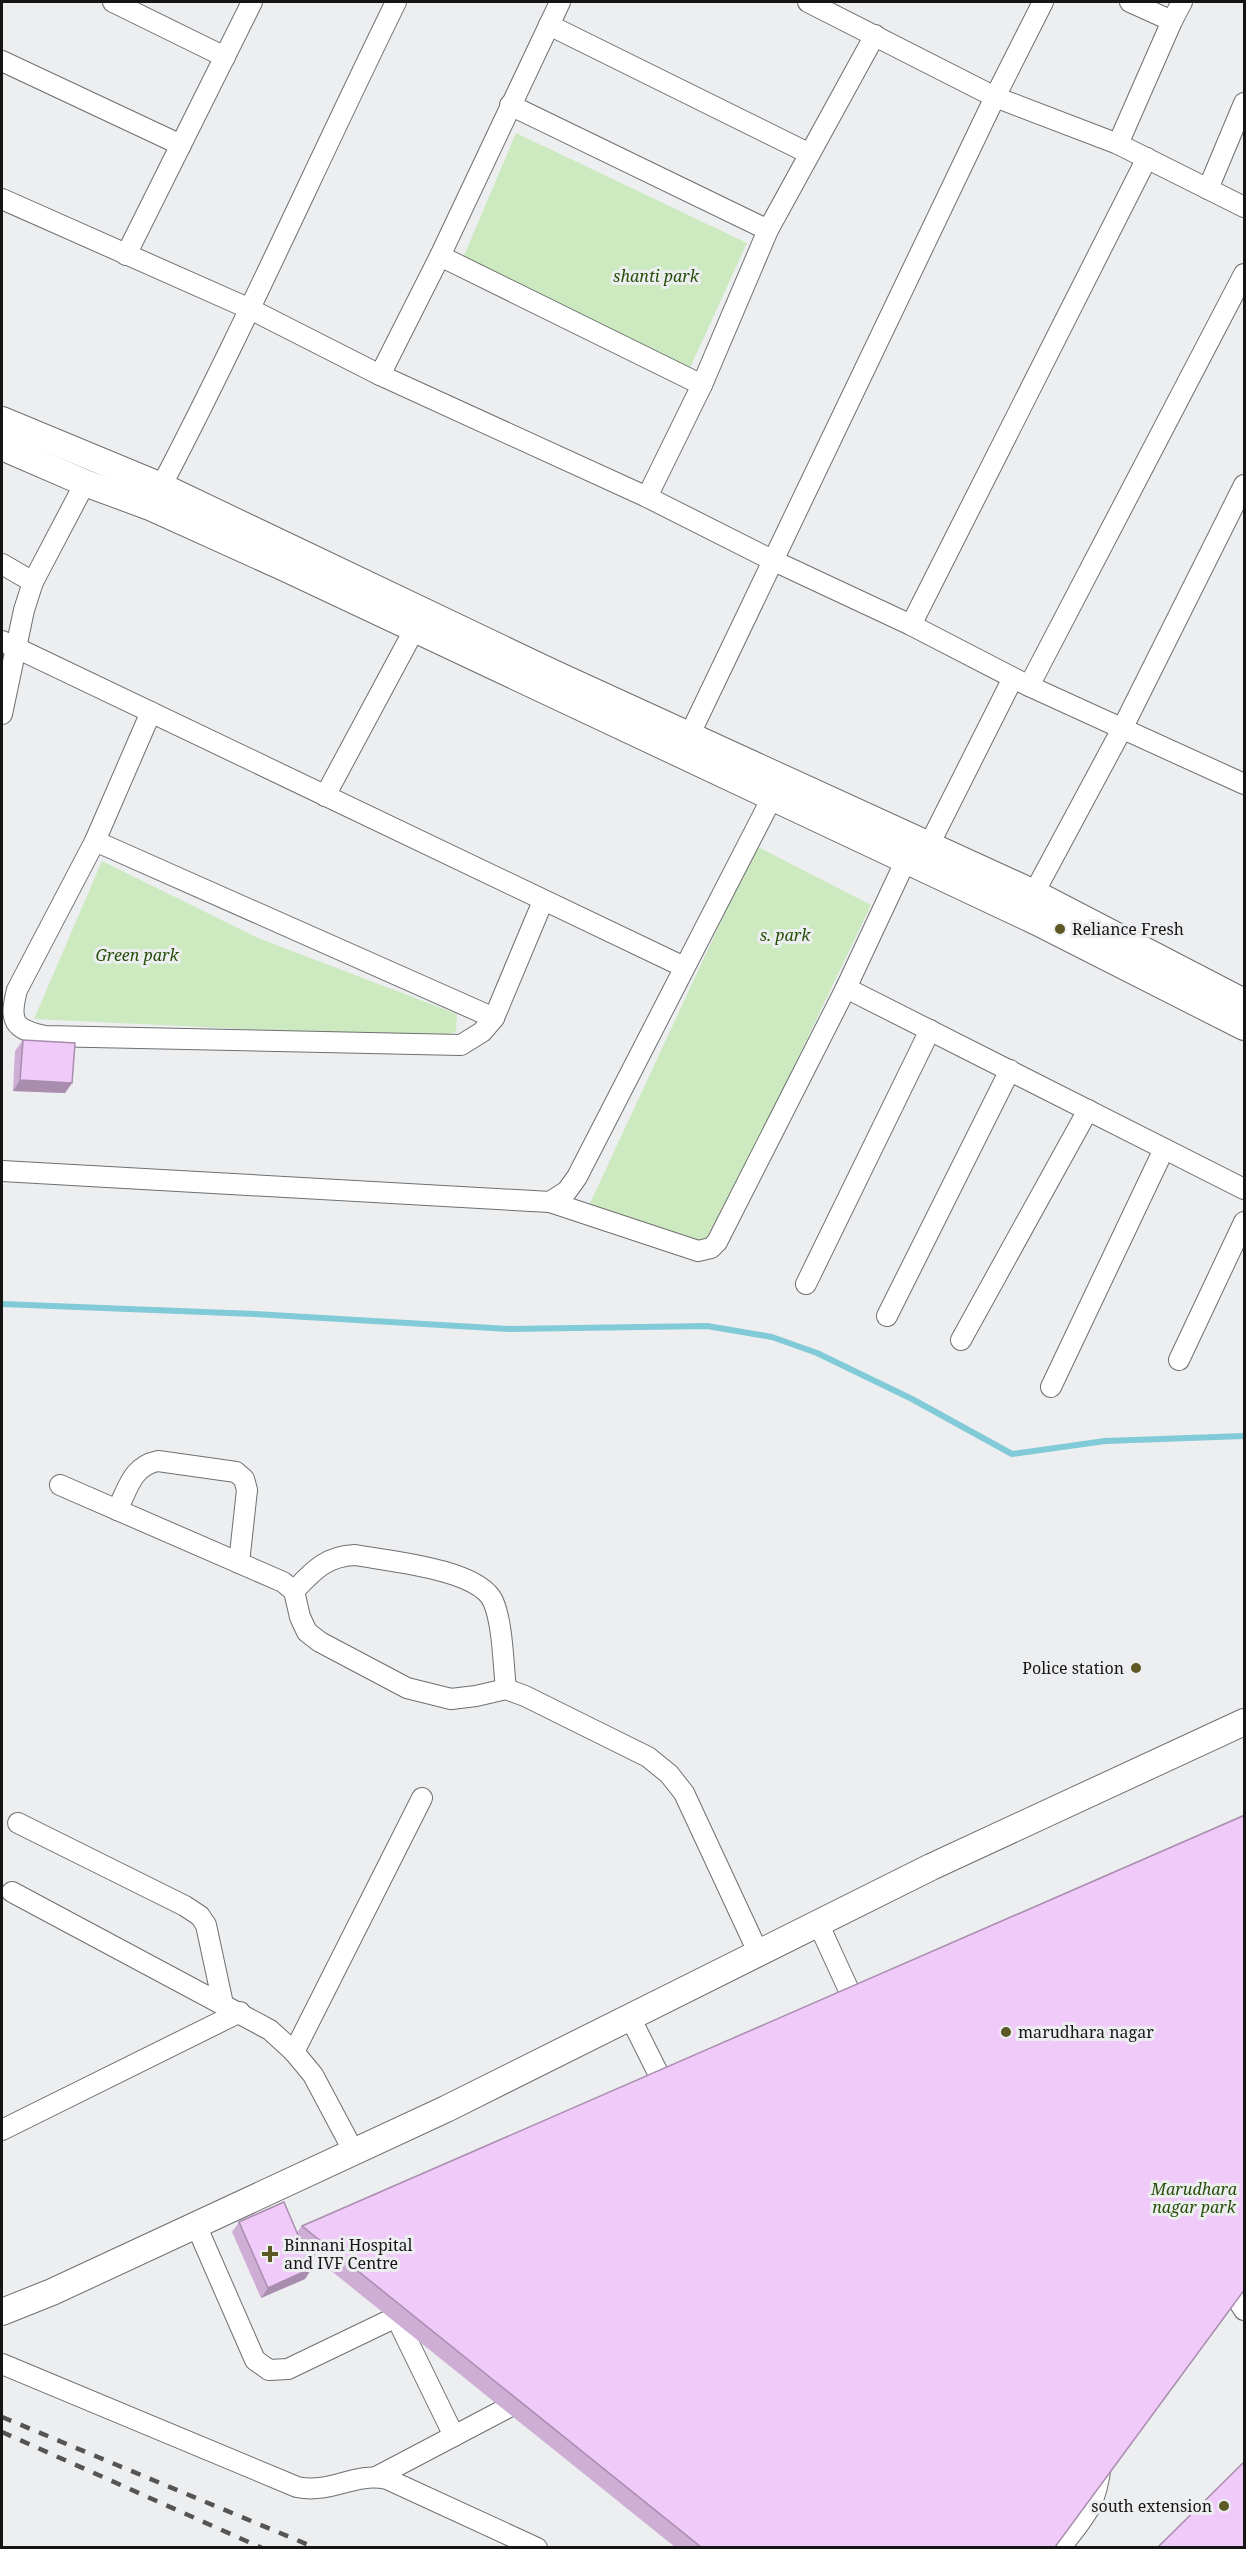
<svg xmlns="http://www.w3.org/2000/svg" width="1246" height="2549" font-family="'Noto Serif',serif">
  <style>
    .green { fill: #cde9bf }
    .lines { fill: none; stroke-linecap: round; stroke-linejoin: round }
    .stream { stroke: #81cad7; stroke-width: 6 }
    .minor-casing { stroke: #6e6f71; stroke-width: 22 }
    .tertiary-casing { stroke: #6e6f71; stroke-width: 28 }
    .minor { stroke: #fff; stroke-width: 20 }
    .tertiary { stroke: #fff; stroke-width: 26 }
    .rail { stroke: #545455; stroke-width: 4.5; stroke-dasharray: 10 10; stroke-linecap: butt }
    .wall { fill: #ceaed5 }
    .shaded-wall { fill: #a88dae }
    .building { fill: #f0caf8; stroke: #a88dae; stroke-width: 1.5 }
    .poi-dot { fill: #5e5824; stroke: #eceef0; stroke-width: 2 }
    .labels { text-anchor: middle; dominant-baseline: central; stroke-width: 6; stroke-linejoin: round; paint-order: stroke }
    .park-label { font-size: 16px; font-style: italic; fill: #274e08; stroke: #eceef0 }
    .poi-label { font-size: 16px; fill: #151516; stroke: #eceef0; text-anchor: start }
  </style>
  <rect width="100%" height="100%" fill="#eceef0"/>
  <!-- green -->
  <g class="green">
    <path d="M 516,133 L 747,243 L 689,370 L 463,258 Z"/>
    <path d="M 756,846 L 871,905 L 701,1261 L 586,1212 Z"/>
    <path d="M 102,861 L 258,938 L 457,1014 L 456,1032 L 435,1038 L 34,1019 Z"/>
  </g>
  <g class="lines">
    <!-- stream -->
    <path class="stream" d="M 2,1304 L 255,1314 L 509,1329 L 707,1326 L 772,1337 L 817,1353 L 912,1399 L 1012,1454 L 1105,1441 L 1244,1436"/>
    <defs>
      <g id="minor">
        <path d="M 113,2 L 225,57"/>
        <path d="M 808,2 L 995,97 L 1118,144 L 1244,207"/>
        <path d="M 1130,2 L 1172,21 L 1182,2"/>
        <path d="M 549,25 L 808,153"/>
        <path d="M 2,61 L 181,145"/>
        <path d="M 510,105 L 768,230"/>
        <path d="M 1118,144 L 1172,21"/>
        <path d="M 1208,189 L 1244,103"/>
        <path d="M 2,199 L 250,309 L 380,375 L 647,497 L 772,560 L 911,625 L 1029,686 L 1244,784"/>
        <path d="M 126,255 L 252,2"/>
        <path d="M 440,256 L 702,385"/>
        <path d="M 380,375 L 440,256 L 560,2"/>
        <path d="M 647,497 L 702,385 L 768,230 L 875,35"/>
        <path d="M 155,498 C 241,335 315,167 396,2"/>
        <path d="M 2,564 L 33,582"/>
        <path d="M 911,625 L 1147,158"/>
        <path d="M 2,641 L 684,967"/>
        <path d="M 1029,686 L 1244,274"/>
        <path d="M 151,712 L 95,841 L 17,990 C 9,1021 13,1029 45,1036 L 461,1045 L 482,1032 L 494,1018 L 543,901"/>
        <path d="M 2,714 L 24,610 L 33,582 L 85,483"/>
        <path d="M 690,734 L 995,97 L 1043,2"/>
        <path d="M 325,796 L 420,619"/>
        <path d="M 95,841 L 494,1018"/>
        <path d="M 929,845 L 1013,678"/>
        <path d="M 1034,893 L 1122,729 L 1244,485"/>
        <path d="M 846,988 L 1244,1189"/>
        <path d="M 2,1171 L 550,1202 L 567,1191 L 577,1177 L 778,786"/>
        <path d="M 550,1202 L 698,1251 L 711,1248 L 717,1242 L 846,988 L 905,862"/>
        <path d="M 806,1284 L 930,1030"/>
        <path d="M 887,1316 L 1010,1070"/>
        <path d="M 961,1340 L 1088,1110"/>
        <path d="M 1179,1360 L 1244,1222"/>
        <path d="M 1051,1387 L 1164,1149"/>
        <path d="M 60,1485 L 283,1582 L 294,1591 L 300,1617 L 307,1632 L 320,1642 L 407,1688 L 451,1699 L 476,1696 L 506,1689 L 525,1696 L 648,1757 L 669,1774 L 684,1793 L 758,1952"/>
        <path d="M 117,1510 C 128,1489 132,1466 158,1461 L 236,1472 L 244,1479 L 247,1490 L 239,1563"/>
        <path d="M 294,1591 C 313,1571 326,1556 355,1555 C 388,1561 478,1569 493,1601 C 503,1624 503,1663 506,1689"/>
        <path d="M 18,1823 L 185,1906 L 200,1916 L 206,1925 L 223,2004"/>
        <path d="M 12,1892 L 270,2030 L 294,2052 L 313,2075 L 354,2152"/>
        <path d="M 818,1923 L 858,2010"/>
        <path d="M 630,2017 L 669,2095"/>
        <path d="M 294,2052 L 422,1798"/>
        <path d="M 2,2130 L 240,2012"/>
        <path d="M 196,2225 L 255,2360 L 269,2370 L 288,2369 L 415,2308"/>
        <path d="M 1223,2277 L 1244,2310"/>
        <path d="M 396,2317 L 454,2436"/>
        <path d="M 2,2364 L 297,2487 C 333,2494 353,2472 387,2479 L 537,2548"/>
        <path d="M 376,2477 L 528,2397"/>
        <path d="M 1078,2479 L 1091,2507"/>
        <path d="M 1060,2548 C 1086,2516 1097,2504 1101,2463"/>
      </g>
      <g id="tertiary">
        <path d="M 2,420 L 161,486 L 553,673 L 1034,893 L 1244,1002"/>
        <path d="M 2,447 L 85,483 L 150,507 L 287,569 L 1037,922 L 1244,1027"/>
        <path d="M 2,2312 L 52,2292 L 446,2109 L 931,1867 L 1244,1722"/>
      </g>
    </defs>
    <!-- minor casing -->
    <use href="#minor" class="minor-casing"/>
    <!-- tertiary casing -->
    <use href="#tertiary" class="tertiary-casing"/>
    <!-- minor -->
    <use href="#minor" class="minor"/>
    <!-- tertiary -->
    <use href="#tertiary" class="tertiary"/>
    <!-- rail -->
    <g class="rail">
      <path d="M 2,2417 L 316,2548"/>
      <path d="M 2,2432 L 262,2548"/>
    </g>
  </g>
  <!-- wall -->
  <g class="wall">
    <path d="M 23,1040 L 72,1083 L 65,1093 L 13,1091 L 15,1051 Z"/>
    <path d="M 239,2222 L 297,2232 L 302,2226 L 1056,2547 L 675,2547 L 304,2249 L 312,2268 L 305,2279 L 261,2298 L 232,2232 Z"/>
  </g>
  <!-- shaded-wall -->
  <g class="shaded-wall">
    <path d="M 20,1080 L 72,1083 L 65,1093 L 13,1091 Z"/>
    <path d="M 312,2268 L 305,2279 L 261,2298 L 268,2288 Z"/>
  </g>
  <!-- building -->
  <g class="building">
    <path d="M 23,1040 L 75,1043 L 72,1083 L 20,1080 Z"/>
    <path d="M 1245,1815 L 1245,2289 L 1055,2547 L 701,2547 L 302,2226 Z"/>
    <path d="M 284,2202 L 312,2268 L 268,2288 L 239,2222 Z"/>
    <path d="M 1245,2461 L 1245,2547 L 1158,2547 Z"/>
  </g>
  <!-- markers -->
  <g class="poi-dot">
    <circle cx="1060" cy="929" r="6"/>
    <circle cx="1136" cy="1668" r="6"/>
    <circle cx="1006" cy="2032" r="6"/>
    <path d="M267 2245h6v6h6v6h-6v6h-6v-6h-6v-6h6z"/>
    <circle cx="1224" cy="2506" r="6"/>
  </g>
  <g class="labels">
    <!-- park labels -->
    <g class="park-label">
      <text x="656" y="276">shanti park</text>
      <text x="785" y="935">s. park</text>
      <text x="137" y="955">Green park</text>
      <text x="1194" y="2189">Marudhara<tspan x="1194" dy="18">nagar park</tspan></text>
    </g>
    <!-- poi labels -->
    <g class="poi-label">
      <text x="1072" y="929">Reliance Fresh</text>
      <text x="1124" y="1668" text-anchor="end">Police station</text>
      <text x="1018" y="2032">marudhara nagar</text>
      <text x="284" y="2245">Binnani Hospital<tspan x="284" dy="18">and IVF Centre</tspan></text>
      <text x="1212" y="2506" text-anchor="end">south extension</text>
    </g>
  </g>
  <!-- border -->
  <rect width="1246" height="2549" fill="none" stroke="#151516" stroke-width="6"/>
</svg>
